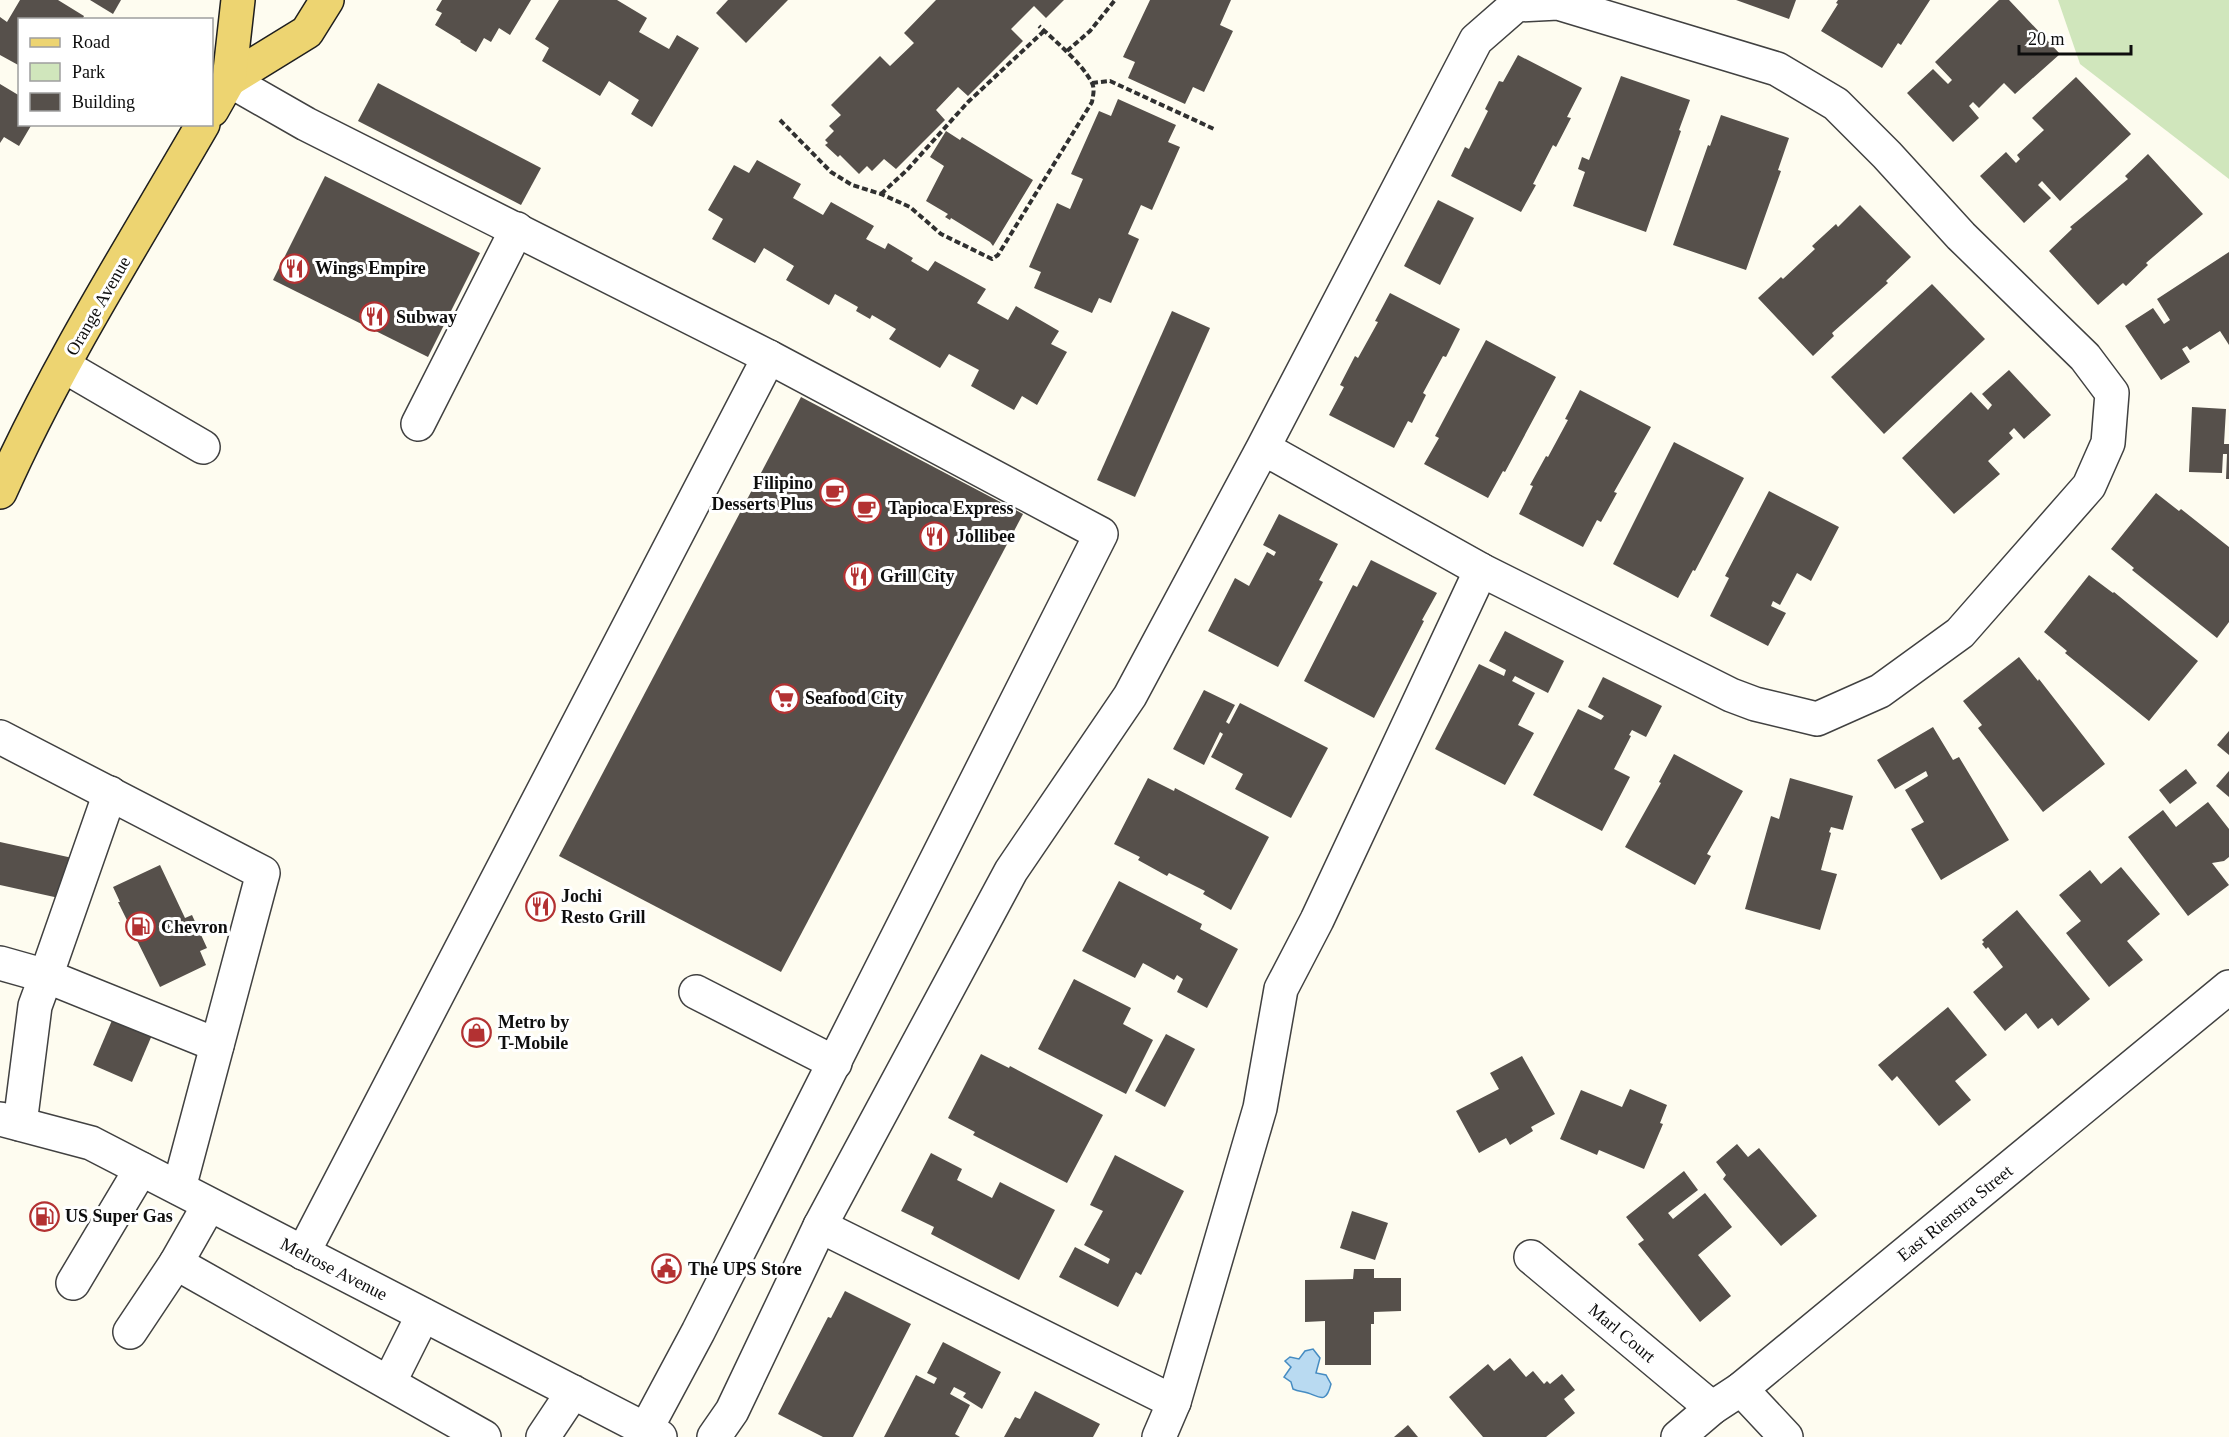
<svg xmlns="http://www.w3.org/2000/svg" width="2229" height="1437" font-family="'Times New Roman',serif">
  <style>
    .green { fill: #d0e6bc }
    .water { fill: #b9daf1; stroke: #468cc2; stroke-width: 1.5 }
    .building { fill: #56504b }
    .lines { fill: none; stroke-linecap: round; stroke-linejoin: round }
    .minor-casing { stroke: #414141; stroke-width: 36 }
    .major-casing { stroke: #1f1f1f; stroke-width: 36 }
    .path { stroke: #303030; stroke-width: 4; stroke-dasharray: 6 3; stroke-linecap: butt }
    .minor { stroke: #fff; stroke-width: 33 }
    .major { stroke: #edd471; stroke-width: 33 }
    .labels { text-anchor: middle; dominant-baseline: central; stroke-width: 6; stroke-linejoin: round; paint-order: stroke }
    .poi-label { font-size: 18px; font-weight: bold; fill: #0e0e0e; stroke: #fff; text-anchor: start }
    .street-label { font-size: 18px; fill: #0e0e0e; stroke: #fff }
  </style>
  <rect width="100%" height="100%" fill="#fefcf0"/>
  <!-- green -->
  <path class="green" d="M 2058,0 L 2229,0 L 2229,179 L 2080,64 Z"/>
  <!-- water -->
  <path class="water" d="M 1313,1349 L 1320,1358 L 1316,1373 L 1326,1375 L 1331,1384 C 1326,1404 1320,1397 1308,1393 C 1302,1391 1299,1392 1293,1389 L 1291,1382 L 1284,1377 L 1291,1367 L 1285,1361 L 1290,1357 L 1299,1359 L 1305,1351 Z"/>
  <!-- building -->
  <g class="building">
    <path d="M 20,0 L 58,0 L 84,16 L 82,20 L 20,20 L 20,66 L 0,55 L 0,17 L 7,22 Z"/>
    <path d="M 90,0 L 121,0 L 113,14 Z"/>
    <path d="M 442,0 L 531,0 L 510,35 L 499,28 L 491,42 L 484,38 L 476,52 L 460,42 L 461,41 L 435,25 L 442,13 L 436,10 Z"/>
    <path d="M 559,0 L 617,0 L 647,18 L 639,32 L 669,49 L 677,35 L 699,48 L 652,127 L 631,114 L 639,100 L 609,81 L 600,96 L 542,61 L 549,48 L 535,39 Z"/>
    <path d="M 728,0 L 788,0 L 746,43 L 716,13 Z"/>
    <path d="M 936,0 L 1064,0 L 1046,18 L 1034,6 L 1011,29 L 1023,41 L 968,96 L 958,87 L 936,110 L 945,120 L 896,169 L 884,159 L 872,171 L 867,166 L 859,174 L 840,155 L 838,157 L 825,145 L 828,143 L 825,140 L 834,131 L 829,126 L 841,115 L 831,105 L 880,56 L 890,66 L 914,43 L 904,33 Z"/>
    <path d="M 1150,0 L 1231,0 L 1220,25 L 1233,31 L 1204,92 L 1193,87 L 1185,104 L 1128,78 L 1135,62 L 1123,57 Z"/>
    <path d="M 1736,0 L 1796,0 L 1789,19 Z"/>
    <path d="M 1838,0 L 1930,0 L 1901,45 L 1898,43 L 1882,68 L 1821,31 L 1838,4 L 1836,3 Z"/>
    <path d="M 1999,0 L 2009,0 L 2060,54 L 2015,94 L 2004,83 L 1979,108 L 1973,102 L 1969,106 L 1979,118 L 1953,142 L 1907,93 L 1933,69 L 1948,84 L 1952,80 L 1935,62 Z"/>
    <path d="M 1518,55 L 1582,88 L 1567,117 L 1571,118 L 1556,147 L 1553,145 L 1533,184 L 1536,185 L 1521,212 L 1451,176 L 1465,147 L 1469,149 L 1488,111 L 1485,109 L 1499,81 L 1503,82 Z"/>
    <path d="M 1621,76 L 1690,100 L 1679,130 L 1681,131 L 1646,232 L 1573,206 L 1585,172 L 1578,169 L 1582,157 L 1589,160 Z"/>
    <path d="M 2076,77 L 2131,134 L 2060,201 L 2042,181 L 2038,185 L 2051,198 L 2024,223 L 1980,176 L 2006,152 L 2016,163 L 2020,159 L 2017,155 L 2044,130 L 2032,118 Z"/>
    <path d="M 378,83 L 541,168 L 521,205 L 358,121 Z"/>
    <path d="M 0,84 L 20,96 L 20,124 L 32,124 L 19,146 L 4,137 L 0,143 Z"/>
    <path d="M 1118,99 L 1176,125 L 1168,142 L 1180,147 L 1152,210 L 1141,205 L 1128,234 L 1139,239 L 1111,303 L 1099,298 L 1092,313 L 1034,288 L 1041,272 L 1029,267 L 1057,203 L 1070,209 L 1083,179 L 1071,174 L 1099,111 L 1111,116 Z"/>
    <path d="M 1721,115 L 1789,138 L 1778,170 L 1781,171 L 1746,270 L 1673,245 L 1708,145 L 1710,146 Z"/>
    <path d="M 946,131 L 960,140 L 962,137 L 1033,180 L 993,246 L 990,242 L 951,218 L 950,220 L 945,217 L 948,214 L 926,201 L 944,166 L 930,157 Z"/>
    <path d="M 2148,154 L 2203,214 L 2146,263 L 2148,265 L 2126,286 L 2123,283 L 2098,305 L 2049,251 L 2072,229 L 2070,227 L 2128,179 L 2125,176 Z"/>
    <path d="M 757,160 L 801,184 L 793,198 L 823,215 L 831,202 L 874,226 L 866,239 L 885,249 L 888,243 L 913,258 L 911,261 L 928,271 L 935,261 L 986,289 L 977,303 L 1008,320 L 1016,306 L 1059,331 L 1051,344 L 1067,352 L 1037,405 L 1022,396 L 1014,410 L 971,386 L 979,370 L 949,354 L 940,368 L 889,339 L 896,329 L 872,315 L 870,319 L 856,311 L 858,307 L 835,294 L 829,305 L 786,280 L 794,266 L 764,248 L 755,263 L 712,239 L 723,219 L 708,210 L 734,165 L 749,173 Z"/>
    <path d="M 325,176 L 480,253 L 428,357 L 273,280 Z"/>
    <path d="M 1438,200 L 1474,218 L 1440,285 L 1404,266 Z"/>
    <path d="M 1860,205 L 1911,257 L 1886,281 L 1888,283 L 1832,333 L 1834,336 L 1813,356 L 1758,298 L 1781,277 L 1783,279 L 1815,249 L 1812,246 L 1836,224 L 1838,227 Z"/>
    <path d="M 2229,252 L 2229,345 L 2220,331 L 2190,350 L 2187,346 L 2182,349 L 2190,362 L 2161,380 L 2125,326 L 2153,308 L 2164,324 L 2170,320 L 2157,299 Z"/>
    <path d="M 1932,284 L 1985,339 L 1884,434 L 1831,377 Z"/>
    <path d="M 1390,293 L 1460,329 L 1446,357 L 1443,356 L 1423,393 L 1426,395 L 1412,423 L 1408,421 L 1394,448 L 1329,415 L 1344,387 L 1340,385 L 1355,356 L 1358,358 L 1378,322 L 1375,321 Z"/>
    <path d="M 1172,311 L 1210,328 L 1135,497 L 1097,480 Z"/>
    <path d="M 1486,340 L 1556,377 L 1505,472 L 1503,471 L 1488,498 L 1424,464 L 1439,438 L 1435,436 Z"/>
    <path d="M 2009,370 L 2051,415 L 2024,439 L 2014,428 L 2009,433 L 2013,438 L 1988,461 L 2000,474 L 1954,514 L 1902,458 L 1971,392 L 1988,410 L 1992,405 L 1982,394 Z"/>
    <path d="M 1580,390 L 1651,427 L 1614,492 L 1617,493 L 1601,522 L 1597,520 L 1583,547 L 1519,514 L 1533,486 L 1530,485 L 1546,456 L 1548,457 L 1568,420 L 1565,419 Z"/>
    <path d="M 801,397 L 1023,514 L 781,972 L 559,856 Z"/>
    <path d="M 2192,407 L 2226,409 L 2224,444 L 2229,444 L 2229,479 L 2226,479 L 2227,454 L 2223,454 L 2222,473 L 2189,472 Z"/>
    <path d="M 1674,442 L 1744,478 L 1695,571 L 1693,570 L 1678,598 L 1613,564 Z"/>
    <path d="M 1769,491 L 1839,527 L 1811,581 L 1797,573 L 1780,605 L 1773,601 L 1771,606 L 1786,613 L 1768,646 L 1710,616 L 1729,578 L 1725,576 Z"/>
    <path d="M 2156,493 L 2179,511 L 2181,509 L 2229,547 L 2229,622 L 2217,638 L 2132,570 L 2134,568 L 2111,549 Z"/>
    <path d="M 1279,514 L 1338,544 L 1319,580 L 1323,582 L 1278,667 L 1208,631 L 1235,578 L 1249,586 L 1267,552 L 1274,556 L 1276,552 L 1263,545 Z"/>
    <path d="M 1371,560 L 1437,593 L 1422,620 L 1424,621 L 1374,718 L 1304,681 L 1353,585 L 1357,587 Z"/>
    <path d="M 2089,575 L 2113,593 L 2114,592 L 2198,661 L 2149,721 L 2065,653 L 2067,651 L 2044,632 Z"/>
    <path d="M 1505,631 L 1564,661 L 1548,693 L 1515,676 L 1512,681 L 1535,693 L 1518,725 L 1534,733 L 1505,785 L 1435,749 L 1479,664 L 1504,676 L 1506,670 L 1489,661 Z"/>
    <path d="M 2019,657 L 2038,681 L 2039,679 L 2105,764 L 2043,812 L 1978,728 L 1982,725 L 1963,701 Z"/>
    <path d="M 1603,677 L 1662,706 L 1646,737 L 1632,730 L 1629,735 L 1631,736 L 1614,769 L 1630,777 L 1602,831 L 1533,795 L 1578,709 L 1601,720 L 1604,716 L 1588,707 Z"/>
    <path d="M 1204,690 L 1235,705 L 1226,722 L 1229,724 L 1240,703 L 1328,748 L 1291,818 L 1235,789 L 1243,774 L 1211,757 L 1223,734 L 1220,732 L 1204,765 L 1173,749 Z"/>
    <path d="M 1933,727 L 1953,760 L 1959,757 L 2009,840 L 1941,880 L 1911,829 L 1924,822 L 1905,790 L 1928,776 L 1926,771 L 1895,789 L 1877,760 Z"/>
    <path d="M 2229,731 L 2229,755 L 2217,745 Z"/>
    <path d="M 1674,754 L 1743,791 L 1707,854 L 1711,856 L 1695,885 L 1625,847 L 1661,783 L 1659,782 Z"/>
    <path d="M 2186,769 L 2197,783 L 2170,804 L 2159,790 Z"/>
    <path d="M 2229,771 L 2229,797 L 2216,786 Z"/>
    <path d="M 1148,778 L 1174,791 L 1175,788 L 1269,837 L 1231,910 L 1203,894 L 1205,891 L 1169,873 L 1167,876 L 1138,860 L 1140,857 L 1114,844 Z"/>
    <path d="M 1790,778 L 1853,796 L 1843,830 L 1831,827 L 1829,832 L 1831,833 L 1821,870 L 1837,874 L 1820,930 L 1745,909 L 1771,816 L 1779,819 Z"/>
    <path d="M 2208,802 L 2229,829 L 2229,857 L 2224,861 L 2212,863 L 2229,885 L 2188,916 L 2128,837 L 2163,810 L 2176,827 Z"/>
    <path d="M 0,842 L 77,859 L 68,900 L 0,885 Z"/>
    <path d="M 160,865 L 185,918 L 192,915 L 207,948 L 200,951 L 206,965 L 160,987 L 118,902 L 120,902 L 113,887 Z"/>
    <path d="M 2121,867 L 2160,914 L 2127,941 L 2143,960 L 2109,987 L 2066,933 L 2081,921 L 2059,895 L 2090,870 L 2101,884 Z"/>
    <path d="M 1119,881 L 1202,924 L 1200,929 L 1238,949 L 1207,1008 L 1177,992 L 1183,979 L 1177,975 L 1174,980 L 1143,963 L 1135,978 L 1082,951 Z"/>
    <path d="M 2017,910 L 2090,999 L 2058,1026 L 2052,1018 L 2038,1029 L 2026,1013 L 2005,1031 L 1973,992 L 2003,967 L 1988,947 L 1986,949 L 1982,944 L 1984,942 L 1982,940 Z"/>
    <path d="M 1074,979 L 1131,1008 L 1123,1024 L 1153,1040 L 1126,1094 L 1038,1049 Z"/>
    <path d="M 1948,1007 L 1987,1055 L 1955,1081 L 1971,1100 L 1939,1126 L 1897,1076 L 1892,1081 L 1878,1065 Z"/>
    <path d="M 113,1018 L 152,1035 L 132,1082 L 93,1065 Z"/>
    <path d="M 1166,1034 L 1195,1049 L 1165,1107 L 1135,1091 Z"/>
    <path d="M 981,1054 L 1009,1068 L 1010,1066 L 1103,1115 L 1067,1183 L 973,1135 L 975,1132 L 948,1118 Z"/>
    <path d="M 1522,1056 L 1555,1114 L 1531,1127 L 1533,1131 L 1510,1145 L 1506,1138 L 1479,1153 L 1456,1111 L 1499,1089 L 1490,1073 Z"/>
    <path d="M 1630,1089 L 1667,1105 L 1660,1123 L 1663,1124 L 1644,1169 L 1599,1150 L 1597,1155 L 1560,1139 L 1581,1090 L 1622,1107 Z"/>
    <path d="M 1737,1144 L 1748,1157 L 1759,1148 L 1817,1216 L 1781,1246 L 1723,1179 L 1726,1175 L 1716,1162 Z"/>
    <path d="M 931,1153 L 962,1169 L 957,1180 L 992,1198 L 1000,1182 L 1055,1210 L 1019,1280 L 931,1234 L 934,1227 L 901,1211 Z"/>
    <path d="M 1115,1155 L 1184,1191 L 1141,1275 L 1136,1272 L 1118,1307 L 1059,1277 L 1075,1247 L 1108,1264 L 1110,1259 L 1084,1245 L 1103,1211 L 1090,1205 Z"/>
    <path d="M 1684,1171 L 1698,1190 L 1668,1213 L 1673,1219 L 1705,1193 L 1732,1227 L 1698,1255 L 1731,1296 L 1700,1322 L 1638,1244 L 1644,1240 L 1626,1217 Z"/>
    <path d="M 1352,1211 L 1388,1223 L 1375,1260 L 1340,1248 Z"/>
    <path d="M 1354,1269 L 1374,1269 L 1374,1278 L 1401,1278 L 1401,1311 L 1374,1312 L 1374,1324 L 1371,1324 L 1371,1365 L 1325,1365 L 1325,1321 L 1305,1322 L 1305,1280 L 1353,1279 Z"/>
    <path d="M 845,1291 L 911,1324 L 853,1437 L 823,1437 L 778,1414 L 828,1317 L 831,1318 Z"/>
    <path d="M 943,1342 L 1001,1372 L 982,1409 L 963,1397 L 966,1393 L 954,1387 L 950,1394 L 970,1405 L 955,1434 L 960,1437 L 884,1437 L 916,1375 L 934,1384 L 937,1378 L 927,1373 Z"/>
    <path d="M 1510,1358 L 1526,1377 L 1533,1371 L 1544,1384 L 1547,1381 L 1550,1384 L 1562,1374 L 1575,1390 L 1564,1399 L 1575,1413 L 1546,1437 L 1483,1437 L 1449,1397 L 1488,1364 L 1494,1371 Z"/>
    <path d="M 1035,1391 L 1100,1424 L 1093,1437 L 1004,1437 L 1015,1417 L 1020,1419 Z"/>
    <path d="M 1408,1425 L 1418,1437 L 1394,1437 Z"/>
  </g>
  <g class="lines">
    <defs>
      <g id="minor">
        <path d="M 229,80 L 306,124 L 769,357"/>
        <path d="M 64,366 L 203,447"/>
        <path d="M 418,424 L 517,229"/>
        <path d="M 0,737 L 263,873 L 179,1188"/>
        <path d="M 110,793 L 46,976 L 217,1045"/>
        <path d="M 0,963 L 46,976 L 35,1006 L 20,1124"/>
        <path d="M 696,992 L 835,1063"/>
        <path d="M 0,1119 L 91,1143 L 660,1437"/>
        <path d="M 209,1205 L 176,1263 L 484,1437"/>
        <path d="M 820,1226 L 1174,1402"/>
        <path d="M 303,1253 L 769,357 L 1101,534 L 698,1332 L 646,1429"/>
        <path d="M 1531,1257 L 1712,1408"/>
        <path d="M 73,1283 L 141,1169"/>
        <path d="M 130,1332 L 176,1263"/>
        <path d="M 389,1383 L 423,1315"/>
        <path d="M 1741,1389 L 1786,1437"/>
        <path d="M 543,1437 L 573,1392"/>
        <path d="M 714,1437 L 732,1411 L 820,1226 L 1011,871 L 1130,696 L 1263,448 L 1476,40 L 1516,5 L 1558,3 L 1777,69 L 1836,104 L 1887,155 L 1961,236 L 2085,357 L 2112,393 L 2108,443 L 2089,486 L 1960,633 L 1880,691 L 1817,719 L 1755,704 L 1731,695 L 1481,570 L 1263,448"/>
        <path d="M 1159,1437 L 1174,1402 L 1260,1108 L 1281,989 L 1317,920 L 1481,570"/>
        <path d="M 1678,1437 L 1712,1408 L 1741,1389 L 2229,987"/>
      </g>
      <g id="major">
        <path d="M 229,80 L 307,32 L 327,0"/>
        <path d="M 212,110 L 229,80 L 238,0"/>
        <path d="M 0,492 C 57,364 133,245 203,124"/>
      </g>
    </defs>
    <!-- minor casing -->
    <use href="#minor" class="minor-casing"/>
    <!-- major casing -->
    <use href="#major" class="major-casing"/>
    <!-- path -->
    <g class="path">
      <path d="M 1067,51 L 1090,31 L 1115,0"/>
      <path d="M 1092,83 L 1110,81 L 1214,129"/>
      <path d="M 780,120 L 831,172 L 852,185 L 881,194 L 910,207 L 941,234 L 992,259 L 998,255 L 1092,102 C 1093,96 1095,89 1092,83 C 1082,63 1055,41 1039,26"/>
      <path d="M 881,194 L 907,170 L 968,102 L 1044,31"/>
    </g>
    <!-- minor -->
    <use href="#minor" class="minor"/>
    <!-- major -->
    <use href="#major" class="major"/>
  </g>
  <!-- icons -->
  <defs>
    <symbol id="restaurant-ring" viewBox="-11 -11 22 22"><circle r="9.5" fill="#fff" stroke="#b33132" stroke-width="1.5"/><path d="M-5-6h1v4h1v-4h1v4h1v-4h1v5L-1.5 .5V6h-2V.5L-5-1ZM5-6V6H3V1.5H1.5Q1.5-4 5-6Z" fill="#b33132"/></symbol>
    <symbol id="cafe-ring" viewBox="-11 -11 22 22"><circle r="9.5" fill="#fff" stroke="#b33132" stroke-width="1.5"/><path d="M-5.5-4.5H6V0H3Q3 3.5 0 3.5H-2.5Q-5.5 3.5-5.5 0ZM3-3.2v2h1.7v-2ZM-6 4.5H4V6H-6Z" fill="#b33132"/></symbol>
    <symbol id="supermarket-ring" viewBox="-11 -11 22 22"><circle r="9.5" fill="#fff" stroke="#b33132" stroke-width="1.5"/><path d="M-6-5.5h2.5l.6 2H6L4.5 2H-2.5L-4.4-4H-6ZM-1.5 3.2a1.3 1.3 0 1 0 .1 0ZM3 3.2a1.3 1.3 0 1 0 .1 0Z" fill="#b33132"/></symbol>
    <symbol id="fuel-ring" viewBox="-11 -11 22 22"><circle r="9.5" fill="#fff" stroke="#b33132" stroke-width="1.5"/><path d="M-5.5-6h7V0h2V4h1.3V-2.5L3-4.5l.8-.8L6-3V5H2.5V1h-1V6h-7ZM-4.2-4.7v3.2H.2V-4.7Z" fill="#b33132"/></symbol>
    <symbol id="shop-ring" viewBox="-11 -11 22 22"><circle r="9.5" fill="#fff" stroke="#b33132" stroke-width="1.5"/><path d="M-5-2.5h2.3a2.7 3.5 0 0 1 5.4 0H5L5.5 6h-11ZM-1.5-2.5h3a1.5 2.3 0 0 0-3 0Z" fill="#b33132"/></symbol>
    <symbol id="civic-ring" viewBox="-11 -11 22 22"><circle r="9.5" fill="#fff" stroke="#b33132" stroke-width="1.5"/><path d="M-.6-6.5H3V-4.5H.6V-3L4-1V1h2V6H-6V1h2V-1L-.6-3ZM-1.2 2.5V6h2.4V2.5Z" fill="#b33132"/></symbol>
  </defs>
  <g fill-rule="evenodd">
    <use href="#restaurant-ring" x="278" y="252" width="33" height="33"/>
    <use href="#restaurant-ring" x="358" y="300" width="33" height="33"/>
    <use href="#cafe-ring" x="818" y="476" width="33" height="33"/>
    <use href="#cafe-ring" x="850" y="492" width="33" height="33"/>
    <use href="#restaurant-ring" x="918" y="520" width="33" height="33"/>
    <use href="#restaurant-ring" x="842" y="560" width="33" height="33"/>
    <use href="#supermarket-ring" x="768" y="682" width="33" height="33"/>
    <use href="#restaurant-ring" x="524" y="890" width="33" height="33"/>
    <use href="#fuel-ring" x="124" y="910" width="33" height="33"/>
    <use href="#shop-ring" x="460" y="1016" width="33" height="33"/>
    <use href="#fuel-ring" x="28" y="1200" width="33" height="33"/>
    <use href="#civic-ring" x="650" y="1252" width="33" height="33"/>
  </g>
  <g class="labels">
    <!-- poi labels -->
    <g class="poi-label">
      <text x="315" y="268">Wings Empire</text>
      <text x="396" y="317">Subway</text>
      <text x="813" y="483" text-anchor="end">Filipino<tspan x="813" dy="21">Desserts Plus</tspan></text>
      <text x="888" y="508">Tapioca Express</text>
      <text x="956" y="536">Jollibee</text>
      <text x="880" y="576">Grill City</text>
      <text x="805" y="698">Seafood City</text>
      <text x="561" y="896">Jochi<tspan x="561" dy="21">Resto Grill</tspan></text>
      <text x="161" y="927">Chevron</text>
      <text x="498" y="1022">Metro by<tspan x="498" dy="21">T-Mobile</tspan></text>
      <text x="65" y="1216">US Super Gas</text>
      <text x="688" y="1269">The UPS Store</text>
    </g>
    <!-- street labels -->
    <g class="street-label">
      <text transform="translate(98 306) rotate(-60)">Orange Avenue</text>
      <text transform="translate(1955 1213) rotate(-39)">East Rienstra Street</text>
      <text transform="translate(334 1269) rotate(27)">Melrose Avenue</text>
      <text transform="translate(1622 1333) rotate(40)">Marl Court</text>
    </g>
  </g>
  <!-- legend -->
  <rect x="18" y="18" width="195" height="108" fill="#ffffff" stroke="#9f9f9f" stroke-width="1.5"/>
  <rect x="30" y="38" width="30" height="9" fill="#edd471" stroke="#9f9f9f" stroke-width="1.5"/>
  <text x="72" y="48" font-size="18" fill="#0e0e0e">Road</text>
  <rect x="30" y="63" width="30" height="18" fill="#d0e6bc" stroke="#9f9f9f" stroke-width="1.5"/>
  <text x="72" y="78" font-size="18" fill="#0e0e0e">Park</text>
  <rect x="30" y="93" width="30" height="18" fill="#56504b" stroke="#9f9f9f" stroke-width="1.5"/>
  <text x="72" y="108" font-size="18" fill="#0e0e0e">Building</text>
  <!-- scale -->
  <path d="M2019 45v9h112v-9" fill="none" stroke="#0e0e0e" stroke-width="3"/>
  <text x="2028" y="45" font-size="18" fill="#0e0e0e" stroke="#ffffff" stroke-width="4.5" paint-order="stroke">20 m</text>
</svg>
